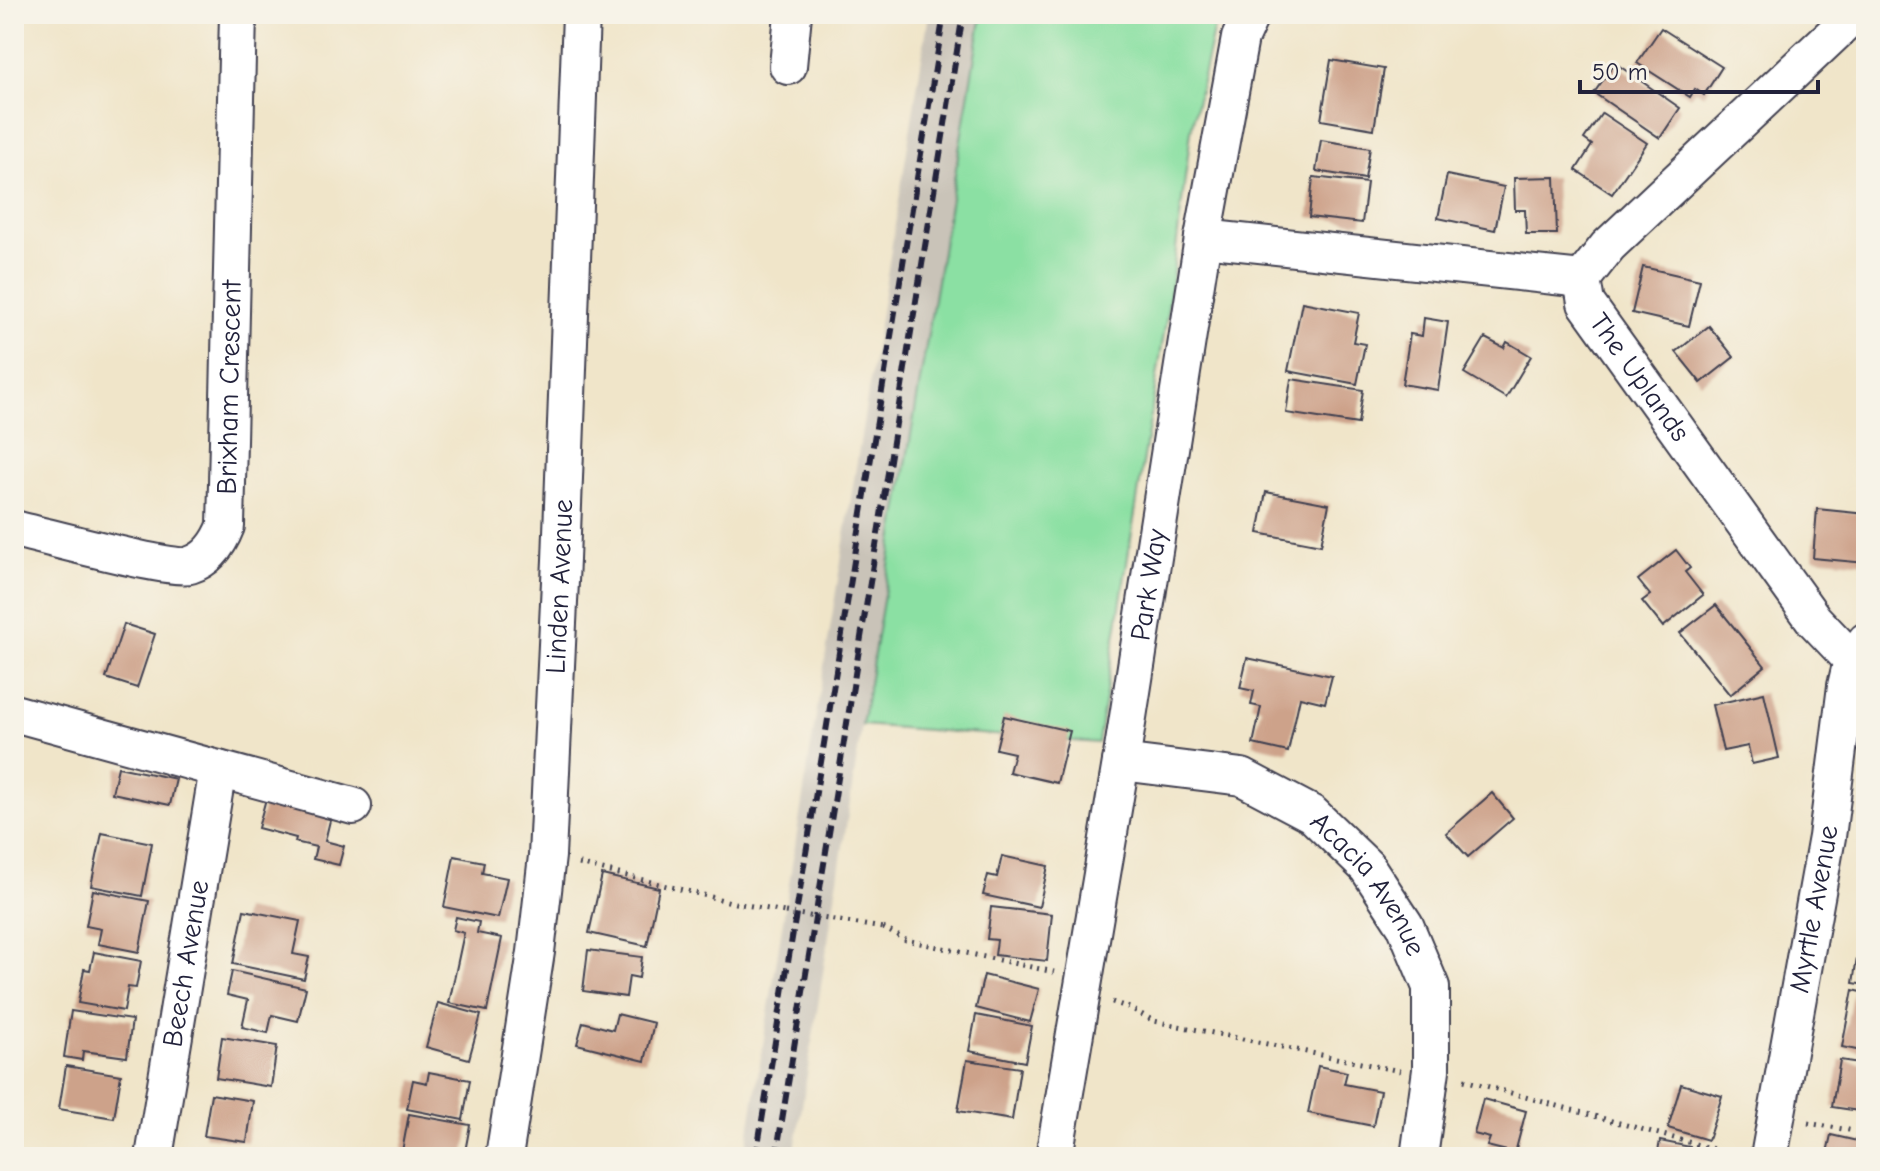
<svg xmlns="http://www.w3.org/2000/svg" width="1880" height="1171" font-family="'Comic Neue',sans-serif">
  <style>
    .industrial { fill: #c9c3b8 }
    .green { fill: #8be0a3; stroke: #56816f; stroke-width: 2 }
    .building { fill: #cda28a }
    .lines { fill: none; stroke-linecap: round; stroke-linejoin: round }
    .minor-casing { stroke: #413f50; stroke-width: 40 }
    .path { stroke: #413f50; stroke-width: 5; stroke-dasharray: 2 6; stroke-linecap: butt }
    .minor { stroke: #fff; stroke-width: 36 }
    .rail { stroke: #22223b; stroke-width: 6; stroke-dasharray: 12 6; stroke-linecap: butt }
    .path-bridge { stroke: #413f50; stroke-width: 5; stroke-dasharray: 2 6; stroke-linecap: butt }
    .labels { text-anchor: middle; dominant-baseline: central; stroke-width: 8; stroke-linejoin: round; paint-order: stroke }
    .street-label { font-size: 28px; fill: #22223b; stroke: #f7f3e8 }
  </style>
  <rect width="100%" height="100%" fill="#f7f3e8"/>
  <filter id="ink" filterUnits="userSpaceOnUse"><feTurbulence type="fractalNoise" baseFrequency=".0125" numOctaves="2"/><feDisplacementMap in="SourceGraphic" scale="16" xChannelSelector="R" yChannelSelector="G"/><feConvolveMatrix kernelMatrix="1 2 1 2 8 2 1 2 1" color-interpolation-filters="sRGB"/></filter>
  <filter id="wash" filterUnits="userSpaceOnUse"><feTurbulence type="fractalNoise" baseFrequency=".006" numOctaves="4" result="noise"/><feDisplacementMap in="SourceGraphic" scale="32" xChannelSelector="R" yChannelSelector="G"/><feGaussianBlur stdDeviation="1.8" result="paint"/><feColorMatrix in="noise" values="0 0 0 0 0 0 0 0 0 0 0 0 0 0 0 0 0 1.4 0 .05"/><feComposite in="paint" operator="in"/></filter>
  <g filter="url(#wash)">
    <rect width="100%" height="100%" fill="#f0e5c9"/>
    <!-- industrial -->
    <path class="industrial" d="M 929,14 L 982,14 L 862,725 L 794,1157 L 745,1157 Z"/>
    <!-- green -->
    <path class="green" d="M 982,14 L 1220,14 L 1213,31 L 1191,131 L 1170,296 L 1098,743 L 862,725 Z"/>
    <g id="blocks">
      <!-- building -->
      <g class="building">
        <path d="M 1661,28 L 1722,67 L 1704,95 L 1695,89 L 1690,97 L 1637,63 Z"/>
        <path d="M 1331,60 L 1384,69 L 1374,129 L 1321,120 Z"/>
        <path d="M 1615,63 L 1680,108 L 1660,138 L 1594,93 Z"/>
        <path d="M 1602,113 L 1647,143 L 1612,194 L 1576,170 L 1592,145 L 1584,139 Z"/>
        <path d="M 1321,140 L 1370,148 L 1365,179 L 1316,171 Z"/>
        <path d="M 1447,175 L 1504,187 L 1495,230 L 1438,218 Z"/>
        <path d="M 1313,177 L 1367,183 L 1362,223 L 1309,217 Z"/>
        <path d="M 1555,177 L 1557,234 L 1526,234 L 1525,210 L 1515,210 L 1514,178 Z"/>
        <path d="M 1643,267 L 1700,280 L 1689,326 L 1632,313 Z"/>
        <path d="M 1302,302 L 1359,313 L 1353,342 L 1365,344 L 1357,384 L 1288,371 Z"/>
        <path d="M 1424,318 L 1448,322 L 1438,390 L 1402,384 L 1410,334 L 1422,336 Z"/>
        <path d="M 1709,326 L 1734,357 L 1701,383 L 1676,352 Z"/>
        <path d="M 1485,338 L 1504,348 L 1507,342 L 1531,356 L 1506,398 L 1464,373 Z"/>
        <path d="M 1291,379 L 1363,390 L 1358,424 L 1286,413 Z"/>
        <path d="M 1266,492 L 1329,504 L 1321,545 L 1258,533 Z"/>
        <path d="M 1817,509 L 1866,514 L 1866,563 L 1813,558 Z"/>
        <path d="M 1676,550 L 1690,568 L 1685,572 L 1703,595 L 1663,627 L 1642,601 L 1650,595 L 1638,580 Z"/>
        <path d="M 1716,605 L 1765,666 L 1730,695 L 1680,633 Z"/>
        <path d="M 124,624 L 155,634 L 137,688 L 106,678 Z"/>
        <path d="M 1247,658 L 1332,676 L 1325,703 L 1300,697 L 1288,752 L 1253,744 L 1261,707 L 1251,705 L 1254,691 L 1240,688 Z"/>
        <path d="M 1764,693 L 1779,758 L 1752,764 L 1748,746 L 1723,751 L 1712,705 Z"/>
        <path d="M 1004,716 L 1070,731 L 1057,783 L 1009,772 L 1014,753 L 996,749 Z"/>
        <path d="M 118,767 L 176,779 L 170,805 L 112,793 Z"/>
        <path d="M 1492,793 L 1513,818 L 1468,857 L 1446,833 Z"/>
        <path d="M 267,795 L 332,812 L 325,841 L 344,846 L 339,865 L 313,859 L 316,847 L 295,842 L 296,838 L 258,828 Z"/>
        <path d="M 102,833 L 152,843 L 142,896 L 91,886 Z"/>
        <path d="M 454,856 L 484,862 L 482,873 L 507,878 L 498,918 L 444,907 Z"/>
        <path d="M 1002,856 L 1048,866 L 1039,907 L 983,895 L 988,875 L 997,877 Z"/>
        <path d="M 602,875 L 659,888 L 647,946 L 589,933 Z"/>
        <path d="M 93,890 L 149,901 L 139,952 L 98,944 L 101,929 L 86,926 Z"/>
        <path d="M 991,907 L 1052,914 L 1047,961 L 995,955 L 997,940 L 987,939 Z"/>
        <path d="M 244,910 L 300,921 L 293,954 L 309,957 L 304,979 L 233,964 Z"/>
        <path d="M 456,917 L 479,922 L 477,933 L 502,938 L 487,1011 L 449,1003 L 464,933 L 453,930 Z"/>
        <path d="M 1862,925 L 1866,926 L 1866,985 L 1853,983 Z"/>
        <path d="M 588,950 L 642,957 L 639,978 L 629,976 L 626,997 L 583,991 Z"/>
        <path d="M 94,952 L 141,961 L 136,988 L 128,987 L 124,1011 L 78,1003 L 84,969 L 90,970 Z"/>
        <path d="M 232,971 L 306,988 L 298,1021 L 272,1015 L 268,1033 L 242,1027 L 248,1000 L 227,995 Z"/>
        <path d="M 984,975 L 1039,989 L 1030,1022 L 976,1008 Z"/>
        <path d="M 1853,990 L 1866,993 L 1866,1052 L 1842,1047 Z"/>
        <path d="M 438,1003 L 481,1015 L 469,1059 L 426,1047 Z"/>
        <path d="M 71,1011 L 132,1020 L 127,1057 L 83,1051 L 82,1060 L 64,1057 Z"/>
        <path d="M 617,1014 L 654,1023 L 645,1061 L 577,1044 L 583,1022 L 613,1030 Z"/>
        <path d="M 976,1015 L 1032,1026 L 1025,1062 L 969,1051 Z"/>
        <path d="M 222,1037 L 277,1046 L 271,1087 L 216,1078 Z"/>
        <path d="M 967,1060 L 1020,1068 L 1012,1120 L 958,1111 Z"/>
        <path d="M 1840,1060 L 1866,1064 L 1866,1112 L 1832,1107 Z"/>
        <path d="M 66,1066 L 121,1075 L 114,1118 L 59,1109 Z"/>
        <path d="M 1318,1066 L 1347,1072 L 1344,1084 L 1380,1091 L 1373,1126 L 1308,1113 Z"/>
        <path d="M 429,1072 L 470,1080 L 463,1120 L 407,1109 L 413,1080 L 427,1083 Z"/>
        <path d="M 1681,1084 L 1722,1096 L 1708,1140 L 1668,1128 Z"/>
        <path d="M 211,1094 L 253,1101 L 247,1142 L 204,1136 Z"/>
        <path d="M 1483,1099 L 1526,1111 L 1515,1153 L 1487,1146 L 1490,1138 L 1474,1134 Z"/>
        <path d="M 409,1114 L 470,1125 L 464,1157 L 401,1157 Z"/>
        <path d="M 1831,1135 L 1866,1143 L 1866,1157 L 1826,1157 Z"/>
        <path d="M 1660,1141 L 1690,1147 L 1688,1157 L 1657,1157 Z"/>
      </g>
    </g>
  </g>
  <g filter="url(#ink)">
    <use href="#blocks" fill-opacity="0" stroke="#413f50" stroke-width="2"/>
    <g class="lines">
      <defs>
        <g id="minor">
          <path d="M 788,66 L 793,14"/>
          <path d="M 1203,238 L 1582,279"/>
          <path id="s1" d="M 1582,279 L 1586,303 L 1814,620 L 1852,660"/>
          <path d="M 1582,279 L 1608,246 L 1855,14"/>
          <path id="s2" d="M 14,529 C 42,535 171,571 190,565 C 209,559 219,544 226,526 L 238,14"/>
          <path d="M 14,713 L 353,806"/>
          <path id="s3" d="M 1121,762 L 1242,777 L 1312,814 L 1367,867 L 1405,925 L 1431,987 L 1431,1070 L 1419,1157"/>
          <path id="s4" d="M 154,1157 L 218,769"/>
          <path id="s5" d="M 504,1157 L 536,952 L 547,856 L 561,560 L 581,14"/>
          <path id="s6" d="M 1054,1157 L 1121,762 L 1203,238 L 1240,38 L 1251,14"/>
          <path id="s7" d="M 1769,1157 L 1827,837 L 1846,686 L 1852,660 L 1866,641"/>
        </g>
      </defs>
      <!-- minor casing -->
      <use href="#minor" class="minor-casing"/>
      <!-- path -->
      <g class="path">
        <path d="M 579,864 L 735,903 L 785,912"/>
        <path d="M 883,928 L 906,940 L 1054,972"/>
        <path d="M 1112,1002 L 1130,1008 L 1154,1021 L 1400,1071"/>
        <path d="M 1464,1080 L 1735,1155"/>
        <path d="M 1808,1123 L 1866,1133"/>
      </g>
      <!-- minor -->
      <use href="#minor" class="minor"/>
      <!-- rail -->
      <g class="rail">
        <path d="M 756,1157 L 944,14"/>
        <path d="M 776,1157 L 963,14"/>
      </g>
      <!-- path-bridge -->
      <path class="path-bridge" d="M 785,912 L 883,928"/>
    </g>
  </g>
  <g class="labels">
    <!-- street labels -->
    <g class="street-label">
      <text stroke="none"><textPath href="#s1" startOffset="116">The Uplands</textPath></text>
      <text stroke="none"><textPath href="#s2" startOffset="374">Brixham Crescent</textPath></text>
      <text stroke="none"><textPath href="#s6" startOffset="580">Park Way</textPath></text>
      <text stroke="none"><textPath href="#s5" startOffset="574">Linden Avenue</textPath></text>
      <text stroke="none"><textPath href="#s3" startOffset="292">Acacia Avenue</textPath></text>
      <text stroke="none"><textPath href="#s7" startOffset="252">Myrtle Avenue</textPath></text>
      <text stroke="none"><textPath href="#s4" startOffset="196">Beech Avenue</textPath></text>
    </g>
  </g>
  <!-- margin -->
  <rect width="1880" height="1171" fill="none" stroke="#f7f3e8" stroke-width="48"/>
  <!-- scale -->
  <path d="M1580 80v12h238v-12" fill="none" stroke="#22223b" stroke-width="4"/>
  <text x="1592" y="80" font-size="24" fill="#22223b" stroke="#f7f3e8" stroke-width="6" paint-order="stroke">50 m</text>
</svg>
